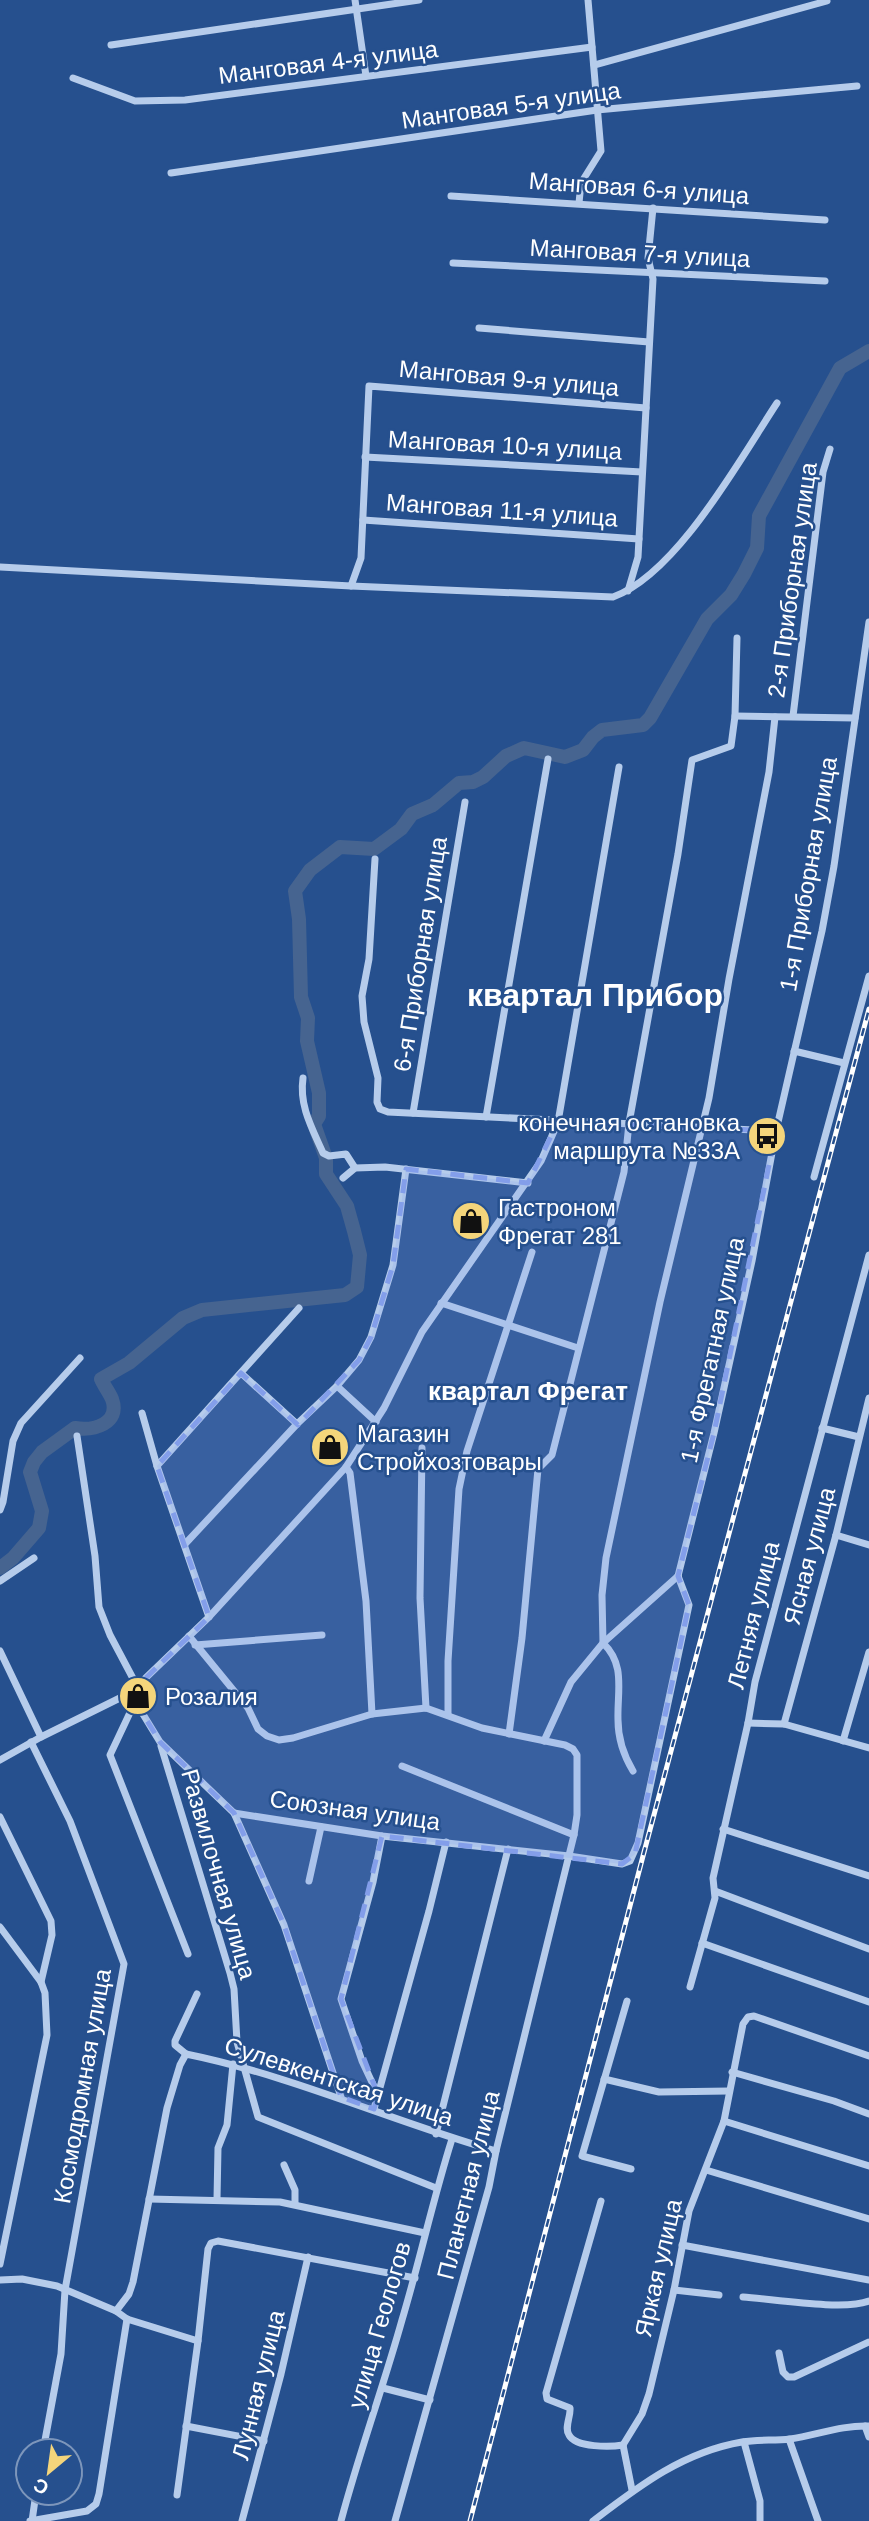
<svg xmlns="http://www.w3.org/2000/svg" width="869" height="2521" font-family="Helvetica,sans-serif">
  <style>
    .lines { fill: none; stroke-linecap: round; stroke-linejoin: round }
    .river { stroke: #466490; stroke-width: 14 }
    .minor { stroke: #b6cceb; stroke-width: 7 }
    .rail-casing { stroke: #fff; stroke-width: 5 }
    .rail { stroke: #26508e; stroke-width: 2.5; stroke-dasharray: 8; stroke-linecap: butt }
    .marked { fill: #839eea; fill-opacity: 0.2; stroke: #839eea; stroke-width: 5; stroke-dasharray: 14 9; stroke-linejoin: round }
    .labels { text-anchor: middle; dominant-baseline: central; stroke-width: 5; stroke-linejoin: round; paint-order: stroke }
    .street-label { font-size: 24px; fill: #fff; stroke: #26508e }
    .poi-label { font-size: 24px; fill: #fff; stroke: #26508e; text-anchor: start }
    .neighbourhood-label { font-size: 26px; font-weight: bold; fill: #fff; stroke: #26508e }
    .district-label { font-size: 32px; font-weight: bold; fill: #fff; stroke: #26508e }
  </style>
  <rect width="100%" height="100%" fill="#26508e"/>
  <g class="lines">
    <!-- river -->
    <path class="river" d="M 0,1568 L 13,1558 L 39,1528 L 42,1511 L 30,1472 L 34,1462 L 42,1452 L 75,1428 C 93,1431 121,1424 112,1399 C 109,1392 104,1386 101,1379 L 129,1363 L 183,1318 L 202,1310 L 345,1295 L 357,1287 L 360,1255 L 354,1231 L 347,1206 L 326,1174 L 326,1158 L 314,1124 L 319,1116 L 319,1093 L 307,1041 L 308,1018 L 301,997 L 299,919 L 295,891 L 310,870 L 340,847 L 374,849 L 401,829 L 412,814 L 433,805 L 459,783 L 473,782 L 483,777 L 506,756 L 524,748 L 565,757 L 583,750 L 593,737 L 602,730 L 643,725 L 650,718 L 707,619 L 731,595 L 744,574 L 757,548 L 759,516 L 840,368 L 869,351"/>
    <!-- minor -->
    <g class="minor">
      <path d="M 355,0 L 366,76"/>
      <path d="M 111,45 L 419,0"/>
      <path d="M 594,65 L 827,1"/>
      <path d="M 73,78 L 135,101 L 185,100 L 592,47"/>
      <path d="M 171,173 L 597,110 L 857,86"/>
      <path d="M 451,196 L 825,220"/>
      <path d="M 579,203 L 581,183 L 601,151 L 588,0"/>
      <path d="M 453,263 L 825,281"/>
      <path d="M 479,328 L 649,342"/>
      <path d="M 365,457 L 642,472"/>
      <path d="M 363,520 L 639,539"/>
      <path d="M 0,567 L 351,586 L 613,597 C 677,574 740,459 777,403"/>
      <path d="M 351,586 L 361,558 L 369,386 L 646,408"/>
      <path d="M 628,591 L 638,557 L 653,279 L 648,258 L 653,208"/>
      <path d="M 735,716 L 855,718"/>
      <path d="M 793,716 L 823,472 L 830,449"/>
      <path d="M 375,859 L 369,959 L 362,996 L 364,1022 L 378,1078 L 377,1102 L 380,1109 L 388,1112 L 776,1131"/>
      <path d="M 794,1051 L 844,1063"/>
      <path d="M 303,1078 C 299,1106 312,1128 323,1153 L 329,1156 L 346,1154 L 355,1168"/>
      <path d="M 413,1113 L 465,802"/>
      <path d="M 486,1117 L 548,759"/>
      <path d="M 814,1177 L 869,976"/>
      <path d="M 343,1178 L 355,1168 L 385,1167 L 528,1183"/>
      <path d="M 441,1303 L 578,1348"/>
      <path d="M 241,1373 L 297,1424"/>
      <path d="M 337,1386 L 376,1422"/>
      <path d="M 142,1413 L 157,1466 L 209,1617"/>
      <path d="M 822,1428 L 859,1437"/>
      <path d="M 77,1436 L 95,1556 L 99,1607 L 110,1635 L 137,1686"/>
      <path d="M 422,1448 L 420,1598 L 426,1708"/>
      <path d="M 157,1466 L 299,1308"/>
      <path d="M 346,1467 L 350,1473 L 366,1601 L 372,1714"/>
      <path d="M 0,1510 L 3,1502 L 13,1441 L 21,1423 L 80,1358"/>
      <path d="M 836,1535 L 869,1545"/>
      <path d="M 185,1544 L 297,1424 L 337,1386 L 359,1360 L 371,1337 L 393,1265 L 406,1169"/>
      <path d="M 678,1576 L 714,1433 L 752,1261 L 776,1131 L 822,931 L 834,866 L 869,622"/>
      <path d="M 0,1581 L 34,1558"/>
      <path d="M 189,1636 L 248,1708 L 258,1729 L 267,1736 L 279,1740 L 293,1738 L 372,1714 L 426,1708 L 482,1728 L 565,1745 L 573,1749 L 577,1755 L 577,1815 L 574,1835 L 496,2151 L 489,2187 L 395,2521"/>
      <path d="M 195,1645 L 322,1635"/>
      <path d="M 0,1651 L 41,1737"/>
      <path d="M 130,1693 L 160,1742 L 234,1813 L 382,1836 L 569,1856 L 622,1864 L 630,1861 L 638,1843 L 689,1605 L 678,1576"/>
      <path d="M 135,1702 L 110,1755 L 188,1954"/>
      <path d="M 448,1715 L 448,1661 L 459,1489 L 467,1451 L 532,1252"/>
      <path d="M 748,1723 L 784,1724 L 869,1748"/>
      <path d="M 784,1724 L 836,1535 L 869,1398"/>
      <path d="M 509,1734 L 522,1638 L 538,1469 L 552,1455 L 624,1172 L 629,1123 L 678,854 L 692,760 L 731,746 L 735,716 L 737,638"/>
      <path d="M 544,1741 L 571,1682 L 603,1643 L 678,1576"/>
      <path d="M 843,1741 L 869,1652"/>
      <path d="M 31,1742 L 70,1821 L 124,1964 L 65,2290 L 61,2354 L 43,2451"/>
      <path d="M 161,1746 L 230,1973 L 234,1989 L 237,2042 L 258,2117 L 436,2188"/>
      <path d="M 0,1760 L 41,1737 L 130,1693 L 209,1617 L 346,1467 L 384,1408 L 422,1332 L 541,1161 L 558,1122 L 619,767"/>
      <path d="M 402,1766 L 574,1835"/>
      <path d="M 633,1771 C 624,1756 618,1738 618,1720 C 617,1691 626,1665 603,1643 L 602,1595 L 606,1558 L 660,1302 L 709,1098 L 729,979 L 769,772 L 775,717"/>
      <path d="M 234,1813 L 284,1925 L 341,2097"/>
      <path d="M 0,1817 L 51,1921 L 52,1935 L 41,1982"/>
      <path d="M 723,1829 L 869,1876"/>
      <path d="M 309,1881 L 321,1827"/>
      <path d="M 715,1891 L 869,1949"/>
      <path d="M 0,1927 L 41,1982 L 45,1993 L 47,2035 L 0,2264"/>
      <path d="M 702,1943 L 869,2002"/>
      <path d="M 690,1987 L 715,1898 L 713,1878 L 748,1723 L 755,1682 L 869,1255"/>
      <path d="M 627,2001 L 582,2156 L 631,2169"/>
      <path d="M 186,2054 L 175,2045 L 175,2041 L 197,1994"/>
      <path d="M 732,2072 L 834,2101 L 869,2114"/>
      <path d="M 604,2079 L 659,2092 L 729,2091"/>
      <path d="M 378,2095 L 362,2061 L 341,1999 L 373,1882 L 382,1836"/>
      <path d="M 374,2109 L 429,1911 L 446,1842"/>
      <path d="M 724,2121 L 869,2166"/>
      <path d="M 436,2134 L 508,1849"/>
      <path d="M 284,2165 L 295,2190 L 295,2204"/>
      <path d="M 706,2170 L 869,2219"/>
      <path d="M 149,2199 L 280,2202 L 425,2233"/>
      <path d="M 217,2199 L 218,2148 L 227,2125 L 233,2064"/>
      <path d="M 601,2201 L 546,2393 L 547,2399 L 570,2408 C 571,2416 564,2428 569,2435 C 576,2448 611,2447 623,2445"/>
      <path d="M 682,2245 L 869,2280"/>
      <path d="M 0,2280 L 22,2279 L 57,2286 L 116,2311 L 127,2319 L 198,2341 L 208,2249 L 211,2243 L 218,2241 L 415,2278"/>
      <path d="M 674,2290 L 719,2295"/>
      <path d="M 743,2297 C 773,2299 844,2311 869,2301"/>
      <path d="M 116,2311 L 129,2294 L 133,2282 L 167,2108 L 180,2065 L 186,2054 C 294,2076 391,2121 496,2151"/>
      <path d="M 779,2353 L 783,2372 L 788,2377 L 794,2377 L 869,2342"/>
      <path d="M 383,2388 L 430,2400"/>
      <path d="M 186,2426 L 264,2441"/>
      <path d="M 865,2426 L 869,2437"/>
      <path d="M 789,2439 L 818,2521"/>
      <path d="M 744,2442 L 760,2501 L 760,2521"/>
      <path d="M 623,2445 L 642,2414 L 649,2394 L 674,2290 L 689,2211 L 724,2121 L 743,2024 L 748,2017 L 754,2016 L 869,2056"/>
      <path d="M 623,2445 L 632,2490"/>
      <path d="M 177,2495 L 198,2341"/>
      <path d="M 30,2521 L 87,2511 L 96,2504 L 99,2494 L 127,2319"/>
      <path d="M 32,2521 L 36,2493"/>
      <path d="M 242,2521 L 281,2374 L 308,2257"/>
      <path d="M 341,2521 C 359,2453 383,2388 402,2320 C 420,2260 433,2199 452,2139"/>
      <path d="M 593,2521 C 639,2486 683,2452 742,2442 C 758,2439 774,2441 790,2439 C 817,2435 842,2425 869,2426"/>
    </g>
    <defs>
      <path id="rail" d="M 470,2521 L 643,1856 L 869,1009"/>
    </defs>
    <!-- rail casing -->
    <use href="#rail" class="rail-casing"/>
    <!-- rail -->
    <use href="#rail" class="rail"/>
  </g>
  <!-- marked area -->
  <path class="marked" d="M 558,1122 L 776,1131 L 714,1433 L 678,1576 L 689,1605 L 635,1854 L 622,1864 L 382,1836 L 341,1999 L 378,2095 L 374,2109 L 341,2097 L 284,1925 L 234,1813 L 160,1742 L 130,1693 L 209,1617 L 157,1466 L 241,1373 L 298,1425 L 359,1360 L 371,1337 L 393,1265 L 406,1169 L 528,1183 Z"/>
  <!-- icons -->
  <defs>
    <symbol id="bus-disc" viewBox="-11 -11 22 22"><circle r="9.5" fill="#f4d57b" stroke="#26508e"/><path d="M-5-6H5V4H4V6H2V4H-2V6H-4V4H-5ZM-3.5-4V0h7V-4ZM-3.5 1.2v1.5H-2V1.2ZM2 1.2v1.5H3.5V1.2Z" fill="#111"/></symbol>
    <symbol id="shop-disc" viewBox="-11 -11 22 22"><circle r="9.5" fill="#f4d57b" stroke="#26508e"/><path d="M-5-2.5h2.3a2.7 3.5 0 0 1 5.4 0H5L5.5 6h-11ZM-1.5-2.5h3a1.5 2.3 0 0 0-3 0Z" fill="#111"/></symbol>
  </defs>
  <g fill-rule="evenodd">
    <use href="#bus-disc" x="745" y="1114" width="44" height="44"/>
    <use href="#shop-disc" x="449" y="1199" width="44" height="44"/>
    <use href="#shop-disc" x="308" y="1425" width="44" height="44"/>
    <use href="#shop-disc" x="116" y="1674" width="44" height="44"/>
  </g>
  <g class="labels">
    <!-- street labels -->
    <g class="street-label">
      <text transform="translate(328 62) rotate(-7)">Манговая 4-я улица</text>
      <text transform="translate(511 105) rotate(-8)">Манговая 5-я улица</text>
      <text transform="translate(639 188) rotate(4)">Манговая 6-я улица</text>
      <text transform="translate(640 253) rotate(3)">Манговая 7-я улица</text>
      <text transform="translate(509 378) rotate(5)">Манговая 9-я улица</text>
      <text transform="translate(505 445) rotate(3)">Манговая 10-я улица</text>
      <text transform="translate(502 510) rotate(4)">Манговая 11-я улица</text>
      <text transform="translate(792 580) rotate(-82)">2-я Приборная улица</text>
      <text transform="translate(808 874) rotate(-80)">1-я Приборная улица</text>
      <text transform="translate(420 954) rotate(-81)">6-я Приборная улица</text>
      <text transform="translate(712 1350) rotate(-78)">1-я Фрегатная улица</text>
      <text transform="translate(809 1556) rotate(-75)">Ясная улица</text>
      <text transform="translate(753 1615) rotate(-76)">Летняя улица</text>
      <text transform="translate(355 1810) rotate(8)">Союзная улица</text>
      <text transform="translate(219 1874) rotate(74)">Развилочная улица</text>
      <text transform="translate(339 2081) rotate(18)">Сулевкентская улица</text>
      <text transform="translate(82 2086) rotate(-80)">Космодромная улица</text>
      <text transform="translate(468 2185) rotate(-76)">Планетная улица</text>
      <text transform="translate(658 2268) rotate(-77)">Яркая улица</text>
      <text transform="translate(379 2325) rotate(-74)">улица Геологов</text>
      <text transform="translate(258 2385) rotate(-76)">Лунная улица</text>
    </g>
    <!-- poi labels -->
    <g class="poi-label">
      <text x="740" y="1122" text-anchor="end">конечная остановка<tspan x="740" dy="28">маршрута №33А</tspan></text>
      <text x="498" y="1207">Гастроном<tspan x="498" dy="28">Фрегат 281</tspan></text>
      <text x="357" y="1433">Магазин<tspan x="357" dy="28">Стройхозтовары</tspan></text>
      <text x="165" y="1696">Розалия</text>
    </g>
    <!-- neighbourhood labels -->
    <g class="neighbourhood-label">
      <text x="528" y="1391">квартал Фрегат</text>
    </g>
    <!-- district labels -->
    <g class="district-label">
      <text x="595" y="995">квартал Прибор</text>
    </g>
  </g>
  <!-- north arrow -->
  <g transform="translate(49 2472) rotate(209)"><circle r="33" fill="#26508e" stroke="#7d96bb" stroke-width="2"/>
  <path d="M0-5L12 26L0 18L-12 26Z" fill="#f4d57b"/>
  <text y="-10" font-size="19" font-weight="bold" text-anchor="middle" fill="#ffffff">С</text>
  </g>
</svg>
